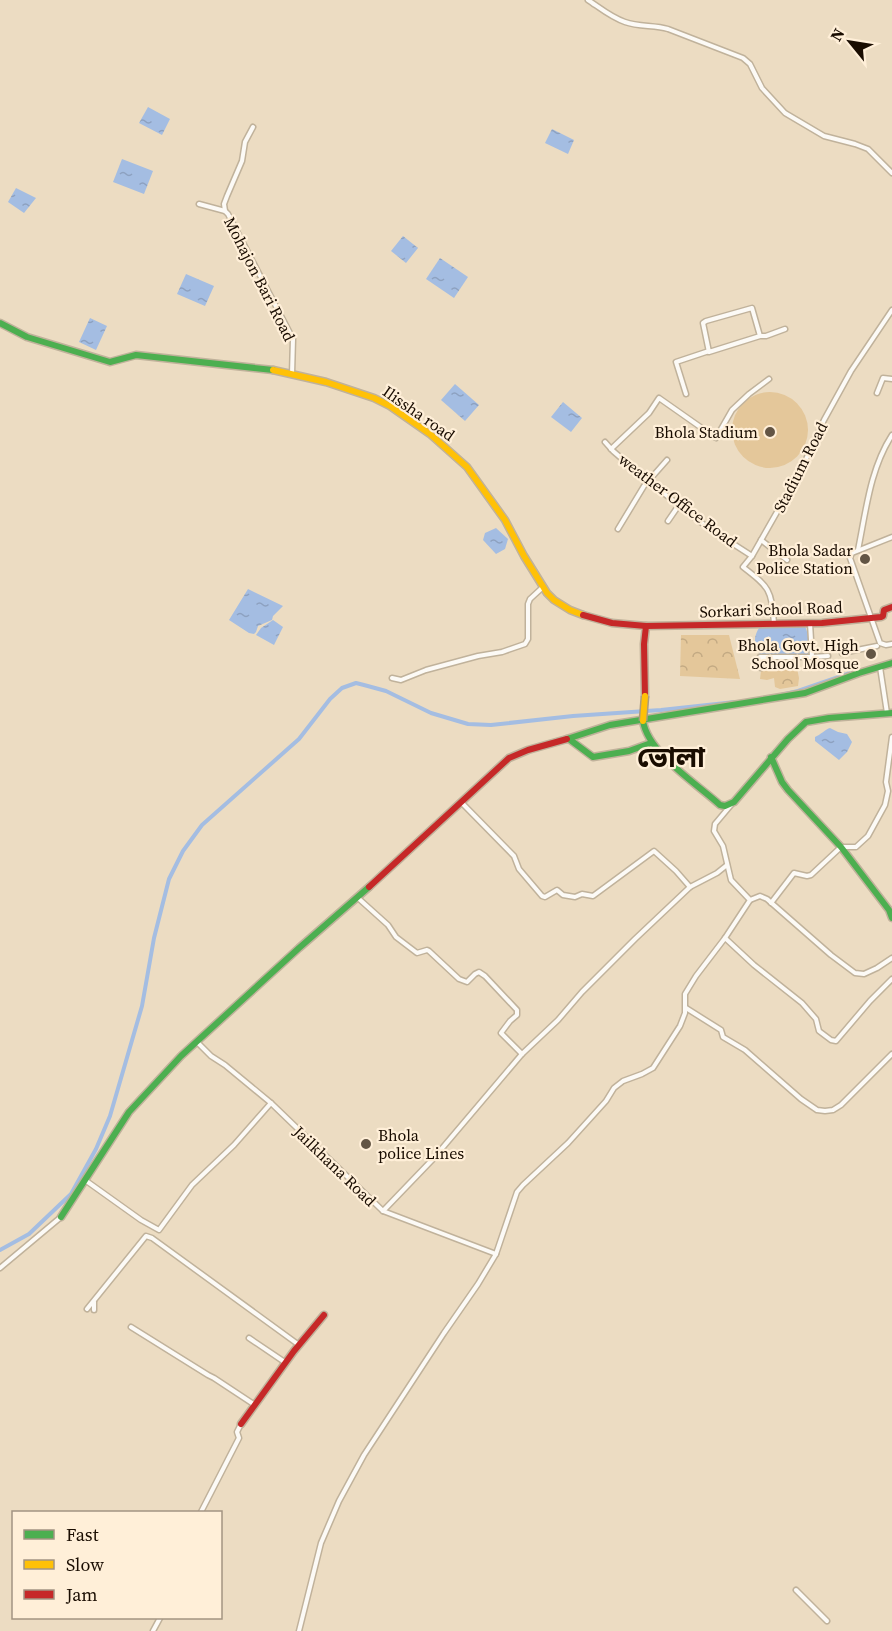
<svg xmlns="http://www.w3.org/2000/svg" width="892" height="1631" font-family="'Source Serif 4','Noto Sans Bengali',serif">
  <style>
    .park { fill: url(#park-crowns) }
    .pitch { fill: #e4c79a }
    .water { fill: url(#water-ripples) }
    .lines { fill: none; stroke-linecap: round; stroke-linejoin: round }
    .canal { stroke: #a4bde2; stroke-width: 4 }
    .street-casing { stroke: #c0b29b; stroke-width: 7 }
    .fast-casing { stroke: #c0b29b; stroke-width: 9 }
    .slow-casing { stroke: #c0b29b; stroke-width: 9 }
    .jam-casing { stroke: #c0b29b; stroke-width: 9 }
    .street { stroke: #fcfaf6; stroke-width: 4 }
    .fast { stroke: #4caf50; stroke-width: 6 }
    .slow { stroke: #ffc107; stroke-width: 6 }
    .jam { stroke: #c62828; stroke-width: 6 }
    .slow-bridge-casing { stroke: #ab9b7e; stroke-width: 9; stroke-linecap: butt }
    .slow-bridge { stroke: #ffc107; stroke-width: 6 }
    .poi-dot { fill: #635544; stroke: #ffefd8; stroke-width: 2 }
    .labels { text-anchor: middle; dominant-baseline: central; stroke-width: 4.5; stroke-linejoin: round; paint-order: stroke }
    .street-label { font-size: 16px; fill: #190c00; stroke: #ffefd8 }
    .poi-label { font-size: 16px; fill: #190c00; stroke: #ffefd8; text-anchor: end }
    .town-label { font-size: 28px; font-weight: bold; fill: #190c00; stroke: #ffefd8 }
  </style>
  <defs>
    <pattern id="park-crowns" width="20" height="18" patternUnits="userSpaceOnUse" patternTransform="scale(1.5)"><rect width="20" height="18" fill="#e4c79a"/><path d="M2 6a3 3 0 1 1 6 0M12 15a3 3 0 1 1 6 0" fill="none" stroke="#c3aa83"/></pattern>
    <pattern id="water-ripples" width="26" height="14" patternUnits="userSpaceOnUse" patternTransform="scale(1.5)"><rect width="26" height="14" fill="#a4bde2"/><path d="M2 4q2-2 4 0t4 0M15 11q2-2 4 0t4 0" fill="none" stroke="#8da1c0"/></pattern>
  </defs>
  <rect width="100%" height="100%" fill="#ecdcc2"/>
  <!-- park -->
  <g class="park">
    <path d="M 681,635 L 729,635 L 740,679 L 680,676 Z"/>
    <path d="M 790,668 L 797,668 L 799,678 L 798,686 L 780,689 L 775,687 L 774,678 L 767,680 L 760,679 L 761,671 Z"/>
  </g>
  <!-- pitch -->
  <circle class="pitch" cx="770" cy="430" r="38"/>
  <!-- water -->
  <g class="water">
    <path d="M 148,107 L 170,119 L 162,135 L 139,123 Z"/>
    <path d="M 552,129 L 574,140 L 568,154 L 545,143 Z"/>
    <path d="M 122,159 L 153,171 L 144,194 L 113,182 Z"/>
    <path d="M 16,188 L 36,198 L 24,213 L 8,202 Z"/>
    <path d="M 403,236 L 418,248 L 406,263 L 391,251 Z"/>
    <path d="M 440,258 L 468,277 L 454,298 L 426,279 Z"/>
    <path d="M 186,274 L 214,286 L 205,306 L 177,294 Z"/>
    <path d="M 90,318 L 107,326 L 96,350 L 79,342 Z"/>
    <path d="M 455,384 L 479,405 L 465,421 L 441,400 Z"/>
    <path d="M 563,402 L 582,418 L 571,432 L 551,417 Z"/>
    <path d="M 496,528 L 508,539 L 505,549 L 496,554 L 483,540 L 485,533 Z"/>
    <path d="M 248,589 L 283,606 L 273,616 L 272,620 L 258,626 L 256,632 L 254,634 L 249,633 L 229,620 Z"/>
    <path d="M 273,620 L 283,627 L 274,645 L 256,635 L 261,628 Z"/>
    <path d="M 763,624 L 798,626 L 804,624 C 809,633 809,645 808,655 L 776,655 L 760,654 C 752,645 754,631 763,624 Z"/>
    <path d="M 830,728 L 838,732 L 847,734 L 852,742 L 847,752 L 839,760 L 815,741 L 815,737 C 820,735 826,729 830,728 Z"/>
  </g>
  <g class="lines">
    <!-- canal -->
    <g class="canal">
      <path d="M 781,695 L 798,691 L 856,671"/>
      <path d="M 0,1250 L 29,1234 L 71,1194 L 96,1149 L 110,1116 L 142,1006 L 154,938 L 169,879 L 183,851 L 202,825 L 299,739 L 330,699 L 342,688 L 356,683 L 364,685 L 386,691 L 431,713 L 468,724 L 491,725 L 573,716 L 661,710 L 735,702"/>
    </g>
    <defs>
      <g id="street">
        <path d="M 588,0 C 600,8 612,18 625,22 C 639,27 654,25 668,29 L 743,58 L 750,64 L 762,88 L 785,113 L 824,136 L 855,144 L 868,149 L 892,173"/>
        <path d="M 199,204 L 225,211 L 228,214 L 293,339 L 292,374"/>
        <path d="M 225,211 L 224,204 L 227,196 L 242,161 L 245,142 L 253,127"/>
        <path d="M 760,336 L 752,308 L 706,321 L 703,323 L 709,352 L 760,336 L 766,336 L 785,329"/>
        <path d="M 877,393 L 883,378 L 892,379"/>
        <path d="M 686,394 L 676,362 L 709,351"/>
        <path d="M 605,442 L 613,451 L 648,481 L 707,527 L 752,556"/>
        <path d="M 611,449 L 649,413 L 659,398 L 716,438 L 732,410 L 749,394 L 769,379"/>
        <path d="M 668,521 L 679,505"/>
        <path d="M 618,529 L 644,486 L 667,460"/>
        <path d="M 892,537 L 852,553 L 850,558 L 880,643 L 886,645 L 892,644"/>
        <path d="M 761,540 L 787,560"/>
        <path d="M 858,550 C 866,511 870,469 892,435"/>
        <path d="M 774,623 C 771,589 770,588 743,567 L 752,556 L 802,468 L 824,420 L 851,371 L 892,310"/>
        <path d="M 842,653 L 877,646"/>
        <path d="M 812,657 L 828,656"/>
        <path d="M 880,667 L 887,713"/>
        <path d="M 761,668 L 760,657 L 812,657 L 810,623"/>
        <path d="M 392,678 L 401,680 L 426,670 L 478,656 L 502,652 L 525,644 L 528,639 L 528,604 L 530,599 L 543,587"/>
        <path d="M 461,802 L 514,856 L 519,869 L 542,896 L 545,897 L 557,890 L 563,895 L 575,897 L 582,894 L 593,896 L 654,851 L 676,871 L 690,887"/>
        <path d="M 358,898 L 388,925 L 396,937 L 417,953 L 427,950 L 429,951 L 459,979 L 467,982 L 475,974 L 479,972 L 485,976 L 517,1010 L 517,1015 L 510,1021 L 501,1033 L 522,1054"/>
        <path d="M 750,900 L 760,896 L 767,899 L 831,955 L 855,973 L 864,974 L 877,968 L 892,958"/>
        <path d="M 771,903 L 794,873 L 807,876 L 811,875 L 841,847 L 856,847 L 868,836 L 885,805 L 888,791 L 886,782 L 892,737"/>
        <path d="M 725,938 L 754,965 L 802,1003 L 816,1019 L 819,1031 L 831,1040 L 836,1041 L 870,1001 L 892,979"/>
        <path d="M 686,1008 L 721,1030 L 723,1037 L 745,1050 L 801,1099 L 817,1110 L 825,1111 L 833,1110 L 841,1105 L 892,1054"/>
        <path d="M 197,1042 L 211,1056 L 225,1065 L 271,1103 L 383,1211 L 496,1254"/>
        <path d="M 85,1180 L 141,1220 L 159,1230 L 192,1185 L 234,1145 L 271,1103"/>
        <path d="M 383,1211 L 433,1159 L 522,1054 L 558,1020 L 582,992 L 635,939 L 690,887 L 717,873 L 727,865"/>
        <path d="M 0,1268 L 61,1217"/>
        <path d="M 94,1302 L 94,1310"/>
        <path d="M 87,1309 L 146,1236 L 152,1238 L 299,1345"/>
        <path d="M 131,1327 L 208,1375 L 214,1378 L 255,1405"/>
        <path d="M 249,1338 L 286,1363"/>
        <path d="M 201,1512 L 239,1438 L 237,1432 L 241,1424"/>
        <path d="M 796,1590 L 827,1621"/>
        <path d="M 153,1631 L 160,1618"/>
        <path d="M 299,1631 L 321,1543 L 339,1501 L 364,1455 L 444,1333 L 478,1284 L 496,1254 L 517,1192 L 523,1185 L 568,1143 L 606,1101 L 614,1088 L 623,1081 L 642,1074 L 653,1068 L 680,1026 L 685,1013 L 685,994 L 696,976 L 725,938 L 750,900 L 731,880 L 723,846 L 714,831 L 715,824 L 731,805"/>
      </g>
      <g id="fast">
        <path d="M 0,323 L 27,337 L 110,362 L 136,355 L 273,370"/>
        <path d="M 643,721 C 648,753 696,783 720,805 L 725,806 L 734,802 L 788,739 L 806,722 L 829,718 L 892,713"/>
        <path d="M 567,739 L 610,725 L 805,693 L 859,673 L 892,663"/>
        <path d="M 569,739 L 593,757 L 629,751 L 651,743"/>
        <path d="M 771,757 L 782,782 L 788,790 L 841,847 L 889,910 L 892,918"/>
        <path d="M 61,1217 L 129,1112 L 181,1056 L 299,948 L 369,887"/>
      </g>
      <path id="slow" d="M 273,370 L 326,382 L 374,398 L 390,406 L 430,434 L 467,467 L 505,520 L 524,556 L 547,593 L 554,600 L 570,610 L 583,615"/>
      <g id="jam">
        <path d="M 583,615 L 612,623 L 646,626 L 644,644 L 645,696"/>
        <path d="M 646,626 L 822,623 L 881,617 L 883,616 L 884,610 L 892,607"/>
        <path d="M 369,887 L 509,758 L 528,750 L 567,739"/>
        <path d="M 241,1424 L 294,1351 L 324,1315"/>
      </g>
    </defs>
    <!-- street casing -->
    <use href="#street" class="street-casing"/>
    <!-- fast casing -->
    <use href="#fast" class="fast-casing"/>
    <!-- slow casing -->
    <use href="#slow" class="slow-casing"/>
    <!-- jam casing -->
    <use href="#jam" class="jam-casing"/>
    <!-- street -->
    <use href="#street" class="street"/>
    <!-- fast -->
    <use href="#fast" class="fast"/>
    <!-- slow -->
    <use href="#slow" class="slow"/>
    <!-- jam -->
    <use href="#jam" class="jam"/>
    <defs>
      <path id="slow-bridge" d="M 643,721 L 645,696"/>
    </defs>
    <!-- slow-bridge casing -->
    <use href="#slow-bridge" class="slow-bridge-casing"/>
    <!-- slow-bridge -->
    <use href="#slow-bridge" class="slow-bridge"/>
  </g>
  <!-- markers -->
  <g class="poi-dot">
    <circle cx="770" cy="432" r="6"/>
    <circle cx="865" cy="559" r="6"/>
    <circle cx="871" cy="654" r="6"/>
    <circle cx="366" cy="1144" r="6"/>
  </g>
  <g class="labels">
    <!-- street labels -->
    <g class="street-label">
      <text transform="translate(260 279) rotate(63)">Mohajon Bari Road</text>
      <text transform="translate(419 413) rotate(35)">Ilissha road</text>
      <text transform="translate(800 467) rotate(-63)">Stadium Road</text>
      <text transform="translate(678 500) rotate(37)">weather Office Road</text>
      <text transform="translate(771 609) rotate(-2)">Sorkari School Road</text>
      <text transform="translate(335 1166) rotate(44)">Jailkhana Road</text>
    </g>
    <!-- poi labels -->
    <g class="poi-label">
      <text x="758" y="432">Bhola Stadium</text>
      <text x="853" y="550">Bhola Sadar<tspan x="853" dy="18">Police Station</tspan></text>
      <text x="859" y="645">Bhola Govt. High<tspan x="859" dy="18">School Mosque</tspan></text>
      <text x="378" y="1135" text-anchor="start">Bhola<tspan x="378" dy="18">police Lines</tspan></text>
    </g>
    <!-- town labels -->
    <g class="town-label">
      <text x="671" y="757">ভোলা</text>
    </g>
  </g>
  <!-- legend -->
  <rect x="12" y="1511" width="210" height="108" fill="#ffefd8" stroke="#a39482" stroke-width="1.5"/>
  <rect x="24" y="1530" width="30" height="9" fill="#4caf50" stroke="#a39482" stroke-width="1.5"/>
  <text x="66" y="1541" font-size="18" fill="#190c00">Fast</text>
  <rect x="24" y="1560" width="30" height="9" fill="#ffc107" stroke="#a39482" stroke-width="1.5"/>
  <text x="66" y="1571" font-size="18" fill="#190c00">Slow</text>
  <rect x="24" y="1590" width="30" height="9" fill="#c62828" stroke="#a39482" stroke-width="1.5"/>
  <text x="66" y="1601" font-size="18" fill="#190c00">Jam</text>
  <!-- north arrow -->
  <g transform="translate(850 42) rotate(300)" stroke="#ffefd8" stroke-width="4.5" paint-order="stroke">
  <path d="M0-4.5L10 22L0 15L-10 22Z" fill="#190c00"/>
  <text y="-9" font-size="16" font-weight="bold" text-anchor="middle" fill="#190c00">N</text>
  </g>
</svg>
